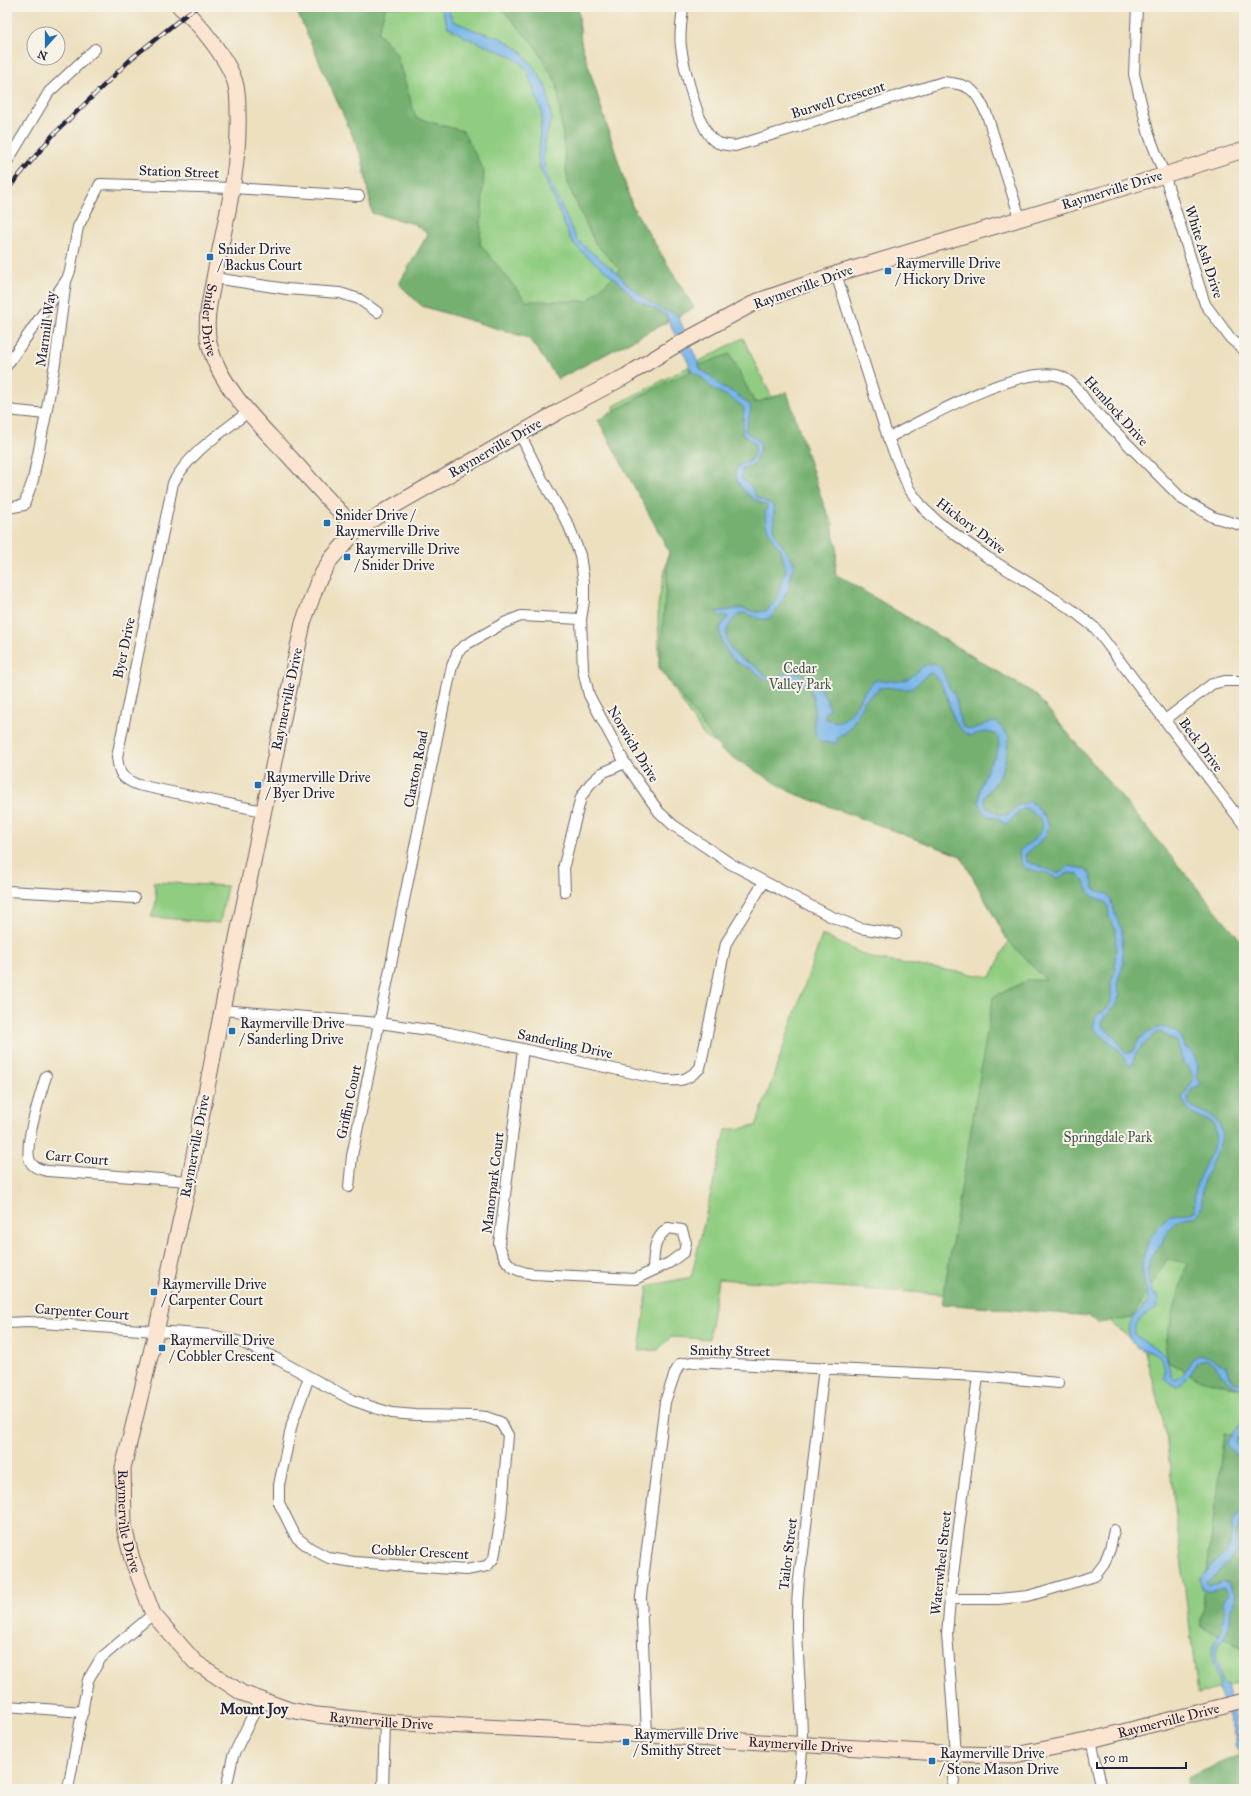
<svg xmlns="http://www.w3.org/2000/svg" width="1251" height="1796" font-family="'IM FELL Great Primer',serif">
  <style>
    .green { fill: #91cd81; stroke: #5a785e }
    .forest { fill: #74b06f; stroke: #4b6955 }
    .water { fill: #77b5ea; stroke: #4c6c92 }
    .lines { fill: none; stroke-linecap: round; stroke-linejoin: round }
    .street-casing { stroke: #696469; stroke-width: 12 }
    .secondary-casing { stroke: #696469; stroke-width: 17 }
    .street { stroke: #fff; stroke-width: 10 }
    .secondary { stroke: #fce5d0; stroke-width: 15 }
    .rail-casing { stroke: #22223b; stroke-width: 4.5 }
    .rail { stroke: #f7f3e8; stroke-width: 3; stroke-dasharray: 9; stroke-linecap: butt }
    .poi-dot { fill: #1f6fb2; stroke: #f7f3e8; stroke-width: 1.5 }
    .labels { text-anchor: middle; dominant-baseline: central; stroke-width: 4; stroke-linejoin: round; paint-order: stroke }
    .street-label { font-size: 14px; fill: #22223b; stroke: #f7f3e8 }
    .poi-label { font-size: 14px; fill: #22223b; stroke: #f7f3e8; text-anchor: start }
    .park-label { font-size: 14px; fill: #435550; stroke: #f7f3e8 }
    .neighbourhood-label { font-size: 15px; font-weight: bold; fill: #22223b; stroke: #f7f3e8 }
  </style>
  <rect width="100%" height="100%" fill="#f7f3e8"/>
  <filter id="ink" filterUnits="userSpaceOnUse"><feTurbulence type="fractalNoise" baseFrequency=".025" numOctaves="2"/><feDisplacementMap in="SourceGraphic" scale="8" xChannelSelector="R" yChannelSelector="G"/><feConvolveMatrix kernelMatrix="1 2 1 2 8 2 1 2 1" color-interpolation-filters="sRGB"/></filter>
  <filter id="wash" filterUnits="userSpaceOnUse"><feTurbulence type="fractalNoise" baseFrequency=".012" numOctaves="4" result="noise"/><feDisplacementMap in="SourceGraphic" scale="16" xChannelSelector="R" yChannelSelector="G"/><feGaussianBlur stdDeviation="0.9" result="paint"/><feColorMatrix in="noise" values="0 0 0 0 0 0 0 0 0 0 0 0 0 0 0 0 0 1.4 0 .05"/><feComposite in="paint" operator="in"/></filter>
  <g filter="url(#wash)">
    <rect width="100%" height="100%" fill="#ede0bf"/>
    <!-- green -->
    <g class="green">
      <path d="M 295,7 L 578,7 L 581,43 L 632,206 L 694,308 L 558,379 L 529,338 L 422,306 L 399,284 L 428,234 L 415,224 L 372,213 L 362,157 Z"/>
      <path d="M 743,338 L 833,524 L 835,574 L 1035,694 L 1244,946 L 1244,1680 L 1198,1695 L 1165,1428 L 1144,1349 L 1087,1304 L 718,1279 L 709,1339 L 671,1337 L 658,1350 L 639,1351 L 648,1286 L 691,1277 L 726,1130 L 756,1126 L 822,935 L 874,959 L 991,977 L 1008,941 L 961,856 L 791,792 L 704,736 L 659,667 L 658,605 L 669,551 L 620,455 L 614,406 Z"/>
      <path d="M 153,882 L 227,886 L 220,923 L 151,917 C 157,901 158,897 153,882 Z"/>
    </g>
    <!-- forest -->
    <g class="forest">
      <path d="M 295,7 L 386,7 L 378,32 L 396,53 L 416,118 L 463,131 L 484,171 L 480,244 L 526,301 L 587,301 L 620,270 L 595,243 L 568,185 L 557,84 L 536,47 L 500,7 L 578,7 L 581,43 L 632,206 L 694,308 L 558,379 L 529,338 L 422,306 L 399,284 L 428,234 L 415,224 L 372,213 L 362,157 Z"/>
      <path d="M 730,354 L 755,403 L 787,392 L 837,546 L 835,574 L 1035,694 L 1244,944 L 1244,1390 L 1197,1378 L 1168,1362 L 1165,1343 L 1187,1263 L 1167,1259 L 1132,1318 L 1098,1323 L 1088,1316 L 942,1304 L 993,997 L 1029,980 L 1046,980 L 1008,941 L 961,856 L 791,792 L 722,751 L 659,667 L 669,551 L 598,420 L 665,383 L 691,371 L 688,369 Z"/>
      <path d="M 1224,1433 L 1244,1439 L 1244,1648 L 1202,1627 L 1201,1620 Z"/>
      <path d="M 1244,1753 L 1244,1789 L 1187,1789 L 1187,1778 Z"/>
    </g>
    <!-- water -->
    <g class="water">
      <path d="M 441,7 L 447,7 L 453,21 L 474,30 L 501,38 L 521,51 L 535,69 L 547,89 L 552,120 L 545,139 L 543,160 L 547,176 L 577,240 L 590,251 L 616,272 L 629,286 L 648,301 L 662,310 L 671,312 L 678,316 L 701,370 L 711,376 L 723,388 L 735,393 L 750,405 L 751,410 L 745,431 L 759,441 L 761,447 L 753,466 L 746,467 L 742,470 L 742,479 L 752,487 L 756,497 L 773,505 C 776,515 772,526 776,536 C 778,541 793,559 794,562 C 794,569 788,574 790,586 C 783,597 781,610 769,618 C 759,624 750,610 740,614 C 736,616 734,619 731,623 C 719,638 733,657 749,663 C 757,665 761,674 768,677 C 774,679 781,674 786,673 C 808,670 825,689 829,708 L 825,714 L 825,718 C 852,733 856,695 874,681 C 880,678 895,683 904,680 C 914,678 919,666 929,664 C 941,660 944,675 947,683 C 950,689 954,693 956,699 C 959,707 957,726 968,729 C 974,731 987,721 997,722 L 1009,737 C 1007,752 1005,770 995,783 C 991,790 988,790 984,798 L 986,806 L 998,814 L 1008,815 L 1017,806 L 1030,801 L 1038,808 L 1049,824 L 1046,836 L 1025,855 L 1026,861 L 1057,873 L 1060,873 L 1069,866 L 1086,869 L 1090,874 L 1094,888 L 1098,891 L 1107,894 L 1110,898 L 1118,922 L 1122,929 L 1123,966 L 1117,984 L 1120,995 L 1115,1006 L 1104,1018 L 1102,1023 L 1103,1027 L 1114,1036 L 1125,1052 L 1128,1053 L 1133,1051 L 1139,1039 L 1150,1031 L 1160,1027 L 1171,1029 L 1178,1033 L 1185,1047 L 1191,1050 L 1198,1064 L 1197,1078 L 1202,1084 L 1192,1089 L 1188,1096 L 1188,1103 C 1196,1113 1214,1112 1220,1126 C 1227,1141 1209,1165 1204,1180 C 1199,1193 1207,1208 1195,1217 C 1177,1216 1166,1229 1162,1244 C 1151,1251 1147,1264 1148,1276 C 1149,1282 1152,1287 1152,1292 L 1158,1296 L 1159,1301 L 1156,1309 C 1145,1314 1134,1321 1134,1334 C 1143,1342 1156,1346 1163,1354 C 1170,1361 1169,1372 1173,1380 C 1190,1378 1186,1351 1207,1356 C 1211,1357 1214,1361 1218,1363 C 1221,1364 1224,1364 1227,1366 L 1229,1376 L 1235,1383 L 1241,1383 L 1244,1385 L 1244,1390 C 1222,1383 1223,1369 1206,1359 L 1197,1362 L 1190,1374 L 1178,1386 L 1172,1385 L 1164,1378 C 1166,1368 1164,1356 1153,1352 C 1149,1351 1145,1351 1141,1349 C 1116,1334 1132,1317 1148,1303 C 1148,1290 1142,1279 1142,1266 C 1142,1251 1155,1226 1168,1217 C 1178,1211 1189,1215 1195,1211 C 1194,1202 1194,1192 1197,1183 C 1202,1167 1224,1138 1212,1122 C 1198,1117 1187,1113 1182,1098 L 1194,1079 L 1188,1067 L 1183,1063 L 1177,1042 L 1161,1032 L 1157,1033 L 1140,1048 L 1136,1053 L 1132,1065 L 1130,1066 L 1119,1050 L 1096,1031 L 1093,1026 L 1096,1016 L 1108,1007 L 1111,1002 L 1111,981 L 1115,971 L 1116,930 L 1109,917 L 1108,906 L 1105,902 L 1094,897 L 1089,892 L 1084,880 L 1079,875 L 1070,873 C 1065,873 1063,878 1058,878 C 1054,877 1050,874 1046,873 C 1031,869 1020,873 1019,852 C 1026,843 1053,831 1038,818 C 1034,814 1030,810 1025,808 C 1016,812 1013,819 1006,825 L 998,818 L 988,816 L 982,810 L 979,801 L 980,787 L 989,765 L 996,755 L 999,745 L 998,737 C 990,729 980,733 970,736 C 944,722 954,689 931,673 C 922,676 918,687 908,689 C 899,690 889,686 880,688 L 864,701 L 850,729 L 839,737 L 836,743 C 808,747 816,720 814,704 C 814,699 811,693 809,688 L 791,680 L 774,681 L 766,680 L 751,669 L 738,663 L 730,656 L 722,643 L 720,631 L 721,626 L 728,617 L 720,616 L 716,612 L 742,608 L 754,612 L 766,611 L 775,602 L 782,579 L 786,570 L 780,548 L 775,543 L 766,525 L 765,516 L 767,505 C 754,502 731,484 736,469 L 742,463 L 750,461 L 756,448 L 754,443 L 742,434 L 744,408 C 735,399 723,395 712,388 C 704,382 704,376 693,373 L 666,315 L 635,299 L 619,282 L 583,253 L 571,240 L 540,167 L 538,159 L 542,113 L 526,68 L 511,56 L 467,38 L 448,27 Z"/>
      <path d="M 1244,1420 L 1244,1428 L 1240,1431 L 1235,1441 L 1244,1451 L 1244,1458 L 1236,1455 L 1225,1445 L 1235,1429 Z"/>
      <path d="M 1244,1507 L 1244,1520 L 1236,1532 L 1238,1550 L 1227,1564 L 1206,1583 L 1208,1586 L 1222,1580 L 1229,1583 L 1236,1595 L 1229,1612 L 1230,1620 L 1227,1631 L 1223,1639 L 1219,1642 L 1216,1650 L 1216,1656 L 1222,1683 L 1227,1685 L 1240,1744 L 1244,1750 L 1244,1761 L 1235,1746 L 1236,1739 L 1218,1688 L 1219,1683 L 1213,1661 L 1212,1648 L 1221,1629 L 1224,1618 L 1223,1602 L 1229,1592 L 1223,1586 C 1215,1587 1210,1595 1202,1589 L 1200,1581 L 1202,1576 L 1227,1551 L 1232,1538 L 1233,1521 Z"/>
    </g>
  </g>
  <g filter="url(#ink)">
    <g class="lines">
      <defs>
        <g id="street">
          <path d="M 683,7 C 682,20 679,34 681,47 C 684,68 698,125 712,139 C 718,145 728,145 735,146 L 943,82 C 971,84 976,90 987,115 L 1020,218"/>
          <path d="M 1137,7 L 1134,74 L 1149,135 L 1164,174 L 1205,304 L 1231,339 L 1244,350"/>
          <path d="M 7,162 L 49,92 L 95,49"/>
          <path d="M 836,274 L 888,438 L 909,489 L 924,509 L 938,522 L 987,557 L 1071,609 L 1095,628 L 1244,825"/>
          <path d="M 214,278 L 287,289 L 340,293 L 359,299 L 377,312"/>
          <path d="M 7,365 L 67,279 L 70,271 L 78,227 L 100,184 L 232,188 L 359,196"/>
          <path d="M 7,410 L 46,414"/>
          <path d="M 248,412 C 220,434 190,452 173,483 L 117,757 C 119,774 121,778 138,785 L 263,811"/>
          <path d="M 520,434 L 542,479 L 569,526 L 580,555 L 584,582 L 584,601 L 581,619 L 583,670 L 589,695 L 625,763 L 659,812 L 673,825 L 731,864 L 830,916 L 860,928 L 896,934"/>
          <path d="M 888,438 C 927,418 1013,368 1056,375 C 1071,378 1081,394 1089,405 L 1182,499 L 1213,517 L 1244,526"/>
          <path d="M 7,508 L 24,505 L 33,480 L 46,414 L 55,363 L 66,281"/>
          <path d="M 1165,720 L 1212,684 L 1225,681 L 1244,681"/>
          <path d="M 7,891 L 134,898"/>
          <path d="M 565,892 L 564,865 L 581,797 L 590,784 L 602,773 L 625,763"/>
          <path d="M 222,1010 L 379,1023 L 450,1033 L 664,1080 C 682,1081 686,1081 700,1068 L 726,943 L 764,882"/>
          <path d="M 523,1049 L 499,1244 C 505,1265 513,1271 533,1274 L 635,1279 L 669,1263 L 684,1252 L 686,1243 L 682,1230 L 668,1228 C 653,1240 654,1251 653,1270"/>
          <path d="M 46,1076 C 41,1093 23,1146 30,1161 C 33,1168 40,1169 47,1171 L 189,1181"/>
          <path d="M 349,1187 L 352,1156 L 447,689 L 452,666 L 458,651 L 467,644 L 504,623 L 521,616 L 581,619"/>
          <path d="M 7,1323 L 28,1322 L 212,1335 L 241,1342 L 275,1358 L 352,1400 L 375,1408 L 392,1413 L 416,1415 L 474,1416 L 486,1417 L 500,1422 L 508,1435 L 501,1517 L 494,1558 L 487,1566 L 466,1570 L 354,1562 L 329,1558 L 310,1548 L 296,1537 L 279,1503 L 279,1485 L 292,1424 L 309,1377"/>
          <path d="M 950,1599 L 998,1599 L 1028,1596 L 1095,1576 L 1104,1564 L 1110,1549 L 1114,1530"/>
          <path d="M 7,1706 L 83,1712"/>
          <path d="M 647,1735 L 641,1597 L 665,1402 L 675,1373 L 680,1364 L 693,1362 L 978,1376 L 1059,1383"/>
          <path d="M 1091,1740 L 1102,1789"/>
          <path d="M 68,1789 L 88,1680 L 101,1658 L 153,1614"/>
          <path d="M 226,1789 L 233,1756 L 260,1700"/>
          <path d="M 383,1789 L 385,1722"/>
          <path d="M 798,1789 C 800,1774 802,1758 802,1743 C 802,1678 790,1617 803,1552 L 824,1367"/>
          <path d="M 953,1789 L 956,1754 L 947,1634 L 950,1599 L 978,1376"/>
        </g>
        <g id="secondary">
          <path id="s1" d="M 180,7 C 198,21 228,60 235,82 C 238,91 238,102 238,112 C 240,166 226,220 215,273 C 211,296 203,323 210,347 C 221,388 259,424 287,454 C 310,479 333,505 357,530"/>
          <path id="s2" d="M 1244,150 L 1139,183 L 836,274 L 758,301 L 671,348 L 626,376 L 558,412 L 385,511 L 357,530 L 331,559 L 318,581 L 303,623 L 222,1010 L 189,1181 L 156,1332 L 123,1468 L 124,1527 L 132,1559 L 153,1614 L 195,1662 L 242,1693 L 290,1710 L 317,1715 L 385,1722 L 647,1735 L 956,1754 L 1015,1755 L 1091,1740 L 1244,1701"/>
        </g>
      </defs>
      <!-- street casing -->
      <use href="#street" class="street-casing"/>
      <!-- secondary casing -->
      <use href="#secondary" class="secondary-casing"/>
      <!-- street -->
      <use href="#street" class="street"/>
      <!-- secondary -->
      <use href="#secondary" class="secondary"/>
      <defs>
        <path id="rail" d="M 7,190 L 53,135 L 132,58 L 188,13 L 197,7"/>
      </defs>
      <!-- rail casing -->
      <use href="#rail" class="rail-casing"/>
      <!-- rail -->
      <use href="#rail" class="rail"/>
    </g>
  </g>
  <!-- markers -->
  <g class="poi-dot">
    <rect x="206" y="253" width="8" height="8" rx="2"/>
    <rect x="884" y="267" width="8" height="8" rx="2"/>
    <rect x="323" y="519" width="8" height="8" rx="2"/>
    <rect x="343" y="553" width="8" height="8" rx="2"/>
    <rect x="254" y="781" width="8" height="8" rx="2"/>
    <rect x="228" y="1027" width="8" height="8" rx="2"/>
    <rect x="150" y="1288" width="8" height="8" rx="2"/>
    <rect x="158" y="1344" width="8" height="8" rx="2"/>
    <rect x="622" y="1738" width="8" height="8" rx="2"/>
    <rect x="928" y="1757" width="8" height="8" rx="2"/>
  </g>
  <g class="labels">
    <!-- street labels -->
    <g class="street-label">
      <text transform="translate(838 100) rotate(-17)">Burwell Crescent</text>
      <text transform="translate(179 172) rotate(2)">Station Street</text>
      <text transform="translate(1112 190) rotate(-17)">Raymerville Drive</text>
      <text transform="translate(1204 252) rotate(72)">White Ash Drive</text>
      <text transform="translate(803 287) rotate(-20)">Raymerville Drive</text>
      <text stroke="none"><textPath href="#s1" startOffset="335">Snider Drive</textPath></text>
      <text transform="translate(46 329) rotate(-82)">Marmill Way</text>
      <text transform="translate(1116 411) rotate(48)">Hemlock Drive</text>
      <text transform="translate(495 448) rotate(-30)">Raymerville Drive</text>
      <text transform="translate(971 526) rotate(37)">Hickory Drive</text>
      <text transform="translate(124 648) rotate(-78)">Byer Drive</text>
      <text transform="translate(287 699) rotate(-78)">Raymerville Drive</text>
      <text transform="translate(633 744) rotate(59)">Norwich Drive</text>
      <text transform="translate(1201 745) rotate(53)">Beck Drive</text>
      <text transform="translate(416 769) rotate(-79)">Claxton Road</text>
      <text transform="translate(565 1044) rotate(12)">Sanderling Drive</text>
      <text transform="translate(349 1102) rotate(-78)">Griffin Court</text>
      <text transform="translate(195 1146) rotate(-79)">Raymerville Drive</text>
      <text transform="translate(77 1158) rotate(5)">Carr Court</text>
      <text transform="translate(493 1183) rotate(-83)">Manorpark Court</text>
      <text transform="translate(82 1312) rotate(4)">Carpenter Court</text>
      <text transform="translate(730 1351) rotate(1)">Smithy Street</text>
      <text stroke="none"><textPath href="#s2" startOffset="1998">Raymerville Drive</textPath></text>
      <text transform="translate(420 1552) rotate(3)">Cobbler Crescent</text>
      <text transform="translate(788 1554) rotate(-83)">Tailor Street</text>
      <text transform="translate(941 1563) rotate(-84)">Waterwheel Street</text>
      <text stroke="none"><textPath href="#s2" startOffset="2358">Raymerville Drive</textPath></text>
      <text stroke="none"><textPath href="#s2" startOffset="3150">Raymerville Drive</textPath></text>
      <text stroke="none"><textPath href="#s2" startOffset="2778">Raymerville Drive</textPath></text>
    </g>
    <!-- poi labels -->
    <g class="poi-label">
      <text x="218" y="249">Snider Drive<tspan x="218" dy="16">/ Backus Court</tspan></text>
      <text x="896" y="263">Raymerville Drive<tspan x="896" dy="16">/ Hickory Drive</tspan></text>
      <text x="335" y="515">Snider Drive /<tspan x="335" dy="16">Raymerville Drive</tspan></text>
      <text x="355" y="549">Raymerville Drive<tspan x="355" dy="16">/ Snider Drive</tspan></text>
      <text x="266" y="777">Raymerville Drive<tspan x="266" dy="16">/ Byer Drive</tspan></text>
      <text x="240" y="1023">Raymerville Drive<tspan x="240" dy="16">/ Sanderling Drive</tspan></text>
      <text x="162" y="1284">Raymerville Drive<tspan x="162" dy="16">/ Carpenter Court</tspan></text>
      <text x="170" y="1340">Raymerville Drive<tspan x="170" dy="16">/ Cobbler Crescent</tspan></text>
      <text x="634" y="1734">Raymerville Drive<tspan x="634" dy="16">/ Smithy Street</tspan></text>
      <text x="940" y="1753">Raymerville Drive<tspan x="940" dy="16">/ Stone Mason Drive</tspan></text>
    </g>
    <!-- park labels -->
    <g class="park-label">
      <text x="800" y="668">Cedar<tspan x="800" dy="16">Valley Park</tspan></text>
      <text x="1108" y="1137">Springdale Park</text>
    </g>
    <!-- neighbourhood labels -->
    <g class="neighbourhood-label">
      <text x="254" y="1709">Mount Joy</text>
    </g>
  </g>
  <!-- margin -->
  <rect width="1251" height="1796" fill="none" stroke="#f7f3e8" stroke-width="24"/>
  <!-- north arrow -->
  <g transform="translate(46 46) rotate(201)"><circle r="19" fill="#f7f3e8" stroke="#a29fa3"/>
  <path d="M0-3L7 15L0 10L-7 15Z" fill="#1f6fb2"/>
  <text y="-6" font-size="11" font-weight="bold" text-anchor="middle" fill="#22223b">N</text>
  </g>
  <!-- scale -->
  <path d="M1097 1762v6h89v-6" fill="none" stroke="#22223b" stroke-width="2"/>
  <text x="1103" y="1762" font-size="12" fill="#22223b" stroke="#f7f3e8" stroke-width="3" paint-order="stroke">50 m</text>
</svg>
